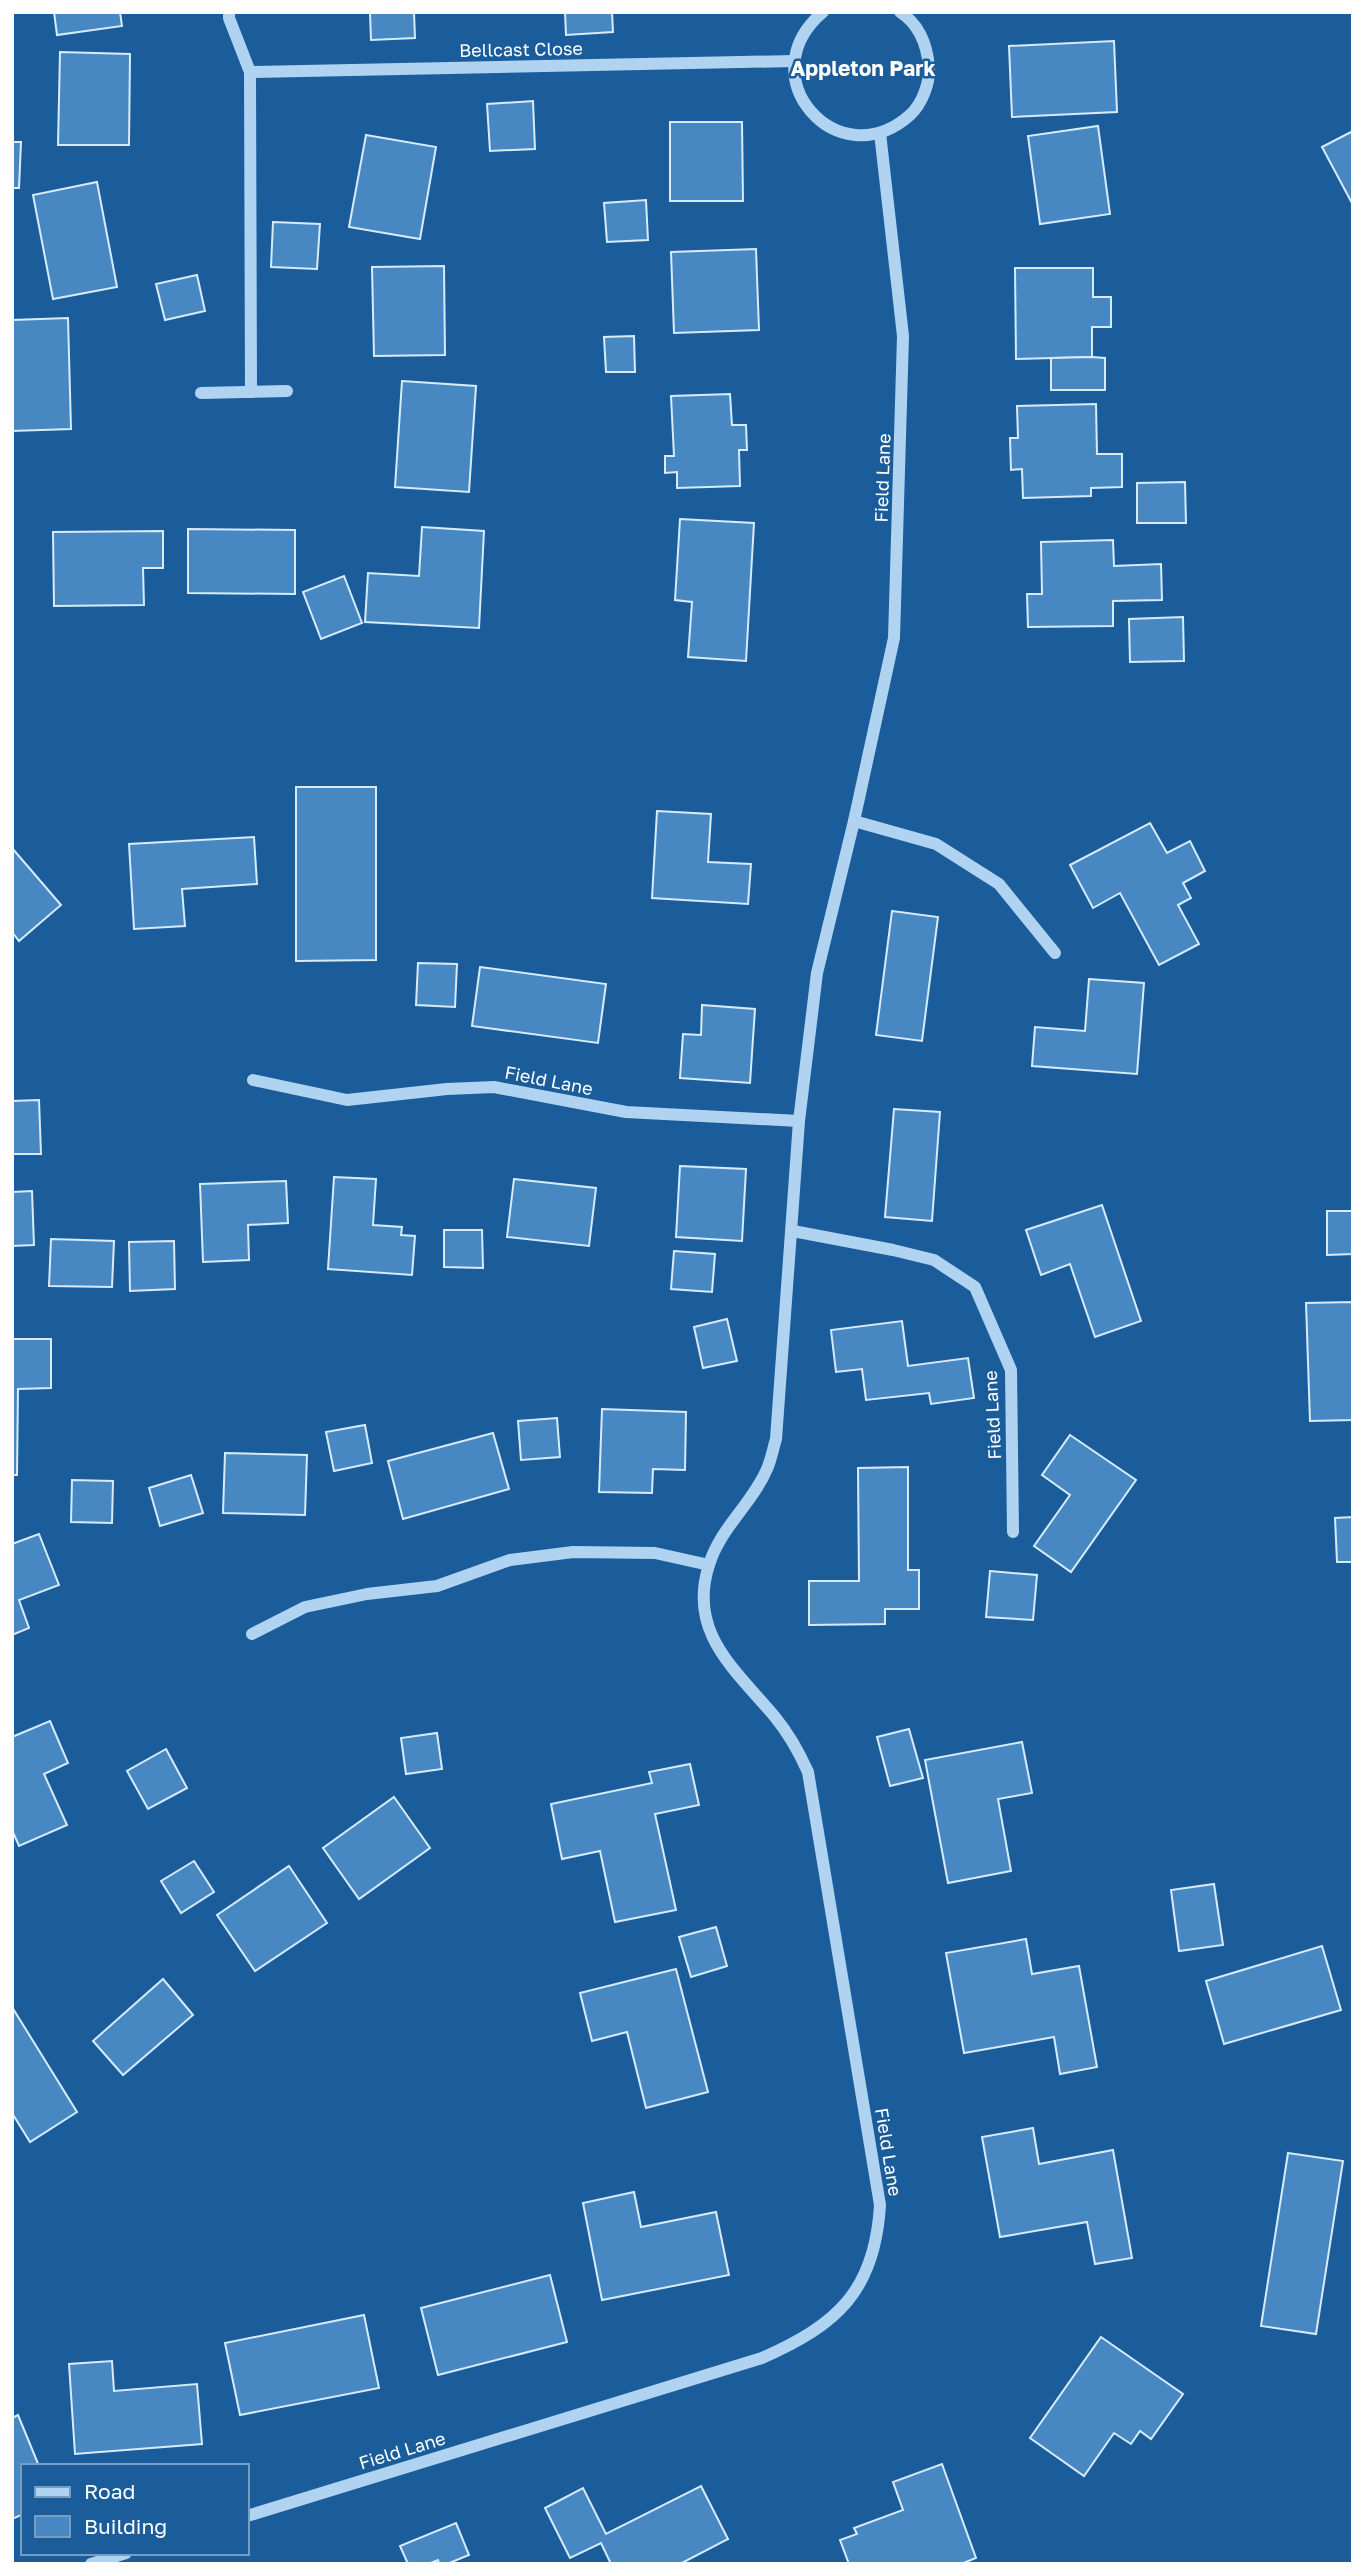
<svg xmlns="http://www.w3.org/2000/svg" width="1365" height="2576" font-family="'Golos Text',sans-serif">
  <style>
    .building { fill: #4788c2; stroke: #d7ebfc; stroke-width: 2 }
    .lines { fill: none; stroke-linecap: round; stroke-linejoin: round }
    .minor { stroke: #b0d3f1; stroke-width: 12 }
    .labels { text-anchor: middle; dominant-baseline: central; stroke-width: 5; stroke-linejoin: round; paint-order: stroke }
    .street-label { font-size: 18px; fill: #fff; stroke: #1a5d9a }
    .quarter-label { font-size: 21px; font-weight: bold; fill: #fff; stroke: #1a5d9a }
  </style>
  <rect width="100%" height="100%" fill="#1a5d9a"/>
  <!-- building -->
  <g class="building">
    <path d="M 54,12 L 120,12 L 122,26 L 57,35 Z"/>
    <path d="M 370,12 L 414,12 L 415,38 L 371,40 Z"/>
    <path d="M 565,12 L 612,12 L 613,32 L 566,35 Z"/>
    <path d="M 1114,41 L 1117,112 L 1012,117 L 1009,46 Z"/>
    <path d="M 60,52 L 130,54 L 129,145 L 58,145 Z"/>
    <path d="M 533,101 L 535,149 L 490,151 L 487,104 Z"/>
    <path d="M 670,122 L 742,122 L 743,201 L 670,201 Z"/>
    <path d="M 1098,126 L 1110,214 L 1040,224 L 1028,136 Z"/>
    <path d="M 1353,131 L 1353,205 L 1322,147 Z"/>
    <path d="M 366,135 L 436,147 L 420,239 L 349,227 Z"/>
    <path d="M 12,142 L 21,142 L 19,188 L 12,188 Z"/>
    <path d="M 97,182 L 117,287 L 53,299 L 33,195 Z"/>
    <path d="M 646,200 L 648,240 L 607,242 L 604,203 Z"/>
    <path d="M 273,222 L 320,224 L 317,269 L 271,267 Z"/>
    <path d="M 756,249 L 759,330 L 674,333 L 671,252 Z"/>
    <path d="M 444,266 L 445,355 L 374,356 L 372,267 Z"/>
    <path d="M 1015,268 L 1093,268 L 1093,297 L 1111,297 L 1111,327 L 1092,327 L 1092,357 L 1016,359 Z"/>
    <path d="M 197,275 L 205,311 L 165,320 L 156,284 Z"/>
    <path d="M 68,318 L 71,429 L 12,431 L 12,320 Z"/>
    <path d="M 634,336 L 635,372 L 606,372 L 604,337 Z"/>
    <path d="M 1092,357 L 1105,358 L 1105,390 L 1051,390 L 1051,358 Z"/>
    <path d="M 402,381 L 476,386 L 469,492 L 395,487 Z"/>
    <path d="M 730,394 L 732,425 L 746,425 L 747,450 L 739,450 L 740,486 L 677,488 L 677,472 L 665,473 L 665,456 L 674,456 L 671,396 Z"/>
    <path d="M 1096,404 L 1097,454 L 1122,454 L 1122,487 L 1091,488 L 1091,496 L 1023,498 L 1022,469 L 1011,470 L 1010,438 L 1018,438 L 1017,406 Z"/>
    <path d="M 1185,482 L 1186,523 L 1137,523 L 1137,483 Z"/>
    <path d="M 680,519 L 754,523 L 746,661 L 688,657 L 692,602 L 675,600 Z"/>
    <path d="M 422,527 L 484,531 L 479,628 L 365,622 L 368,573 L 419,576 Z"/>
    <path d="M 188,529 L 295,530 L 295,594 L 188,593 Z"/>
    <path d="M 163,531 L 163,568 L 143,568 L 144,605 L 54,606 L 53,532 Z"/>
    <path d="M 1113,540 L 1114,566 L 1161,564 L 1162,600 L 1113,601 L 1113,626 L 1028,627 L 1027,594 L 1042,594 L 1041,542 Z"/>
    <path d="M 344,576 L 362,623 L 321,639 L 303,592 Z"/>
    <path d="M 1183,617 L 1184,661 L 1130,662 L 1129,619 Z"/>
    <path d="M 296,787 L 376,787 L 376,960 L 296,961 Z"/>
    <path d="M 657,811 L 711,814 L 708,862 L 751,864 L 748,904 L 652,898 Z"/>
    <path d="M 1150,823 L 1167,853 L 1190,841 L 1205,871 L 1183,883 L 1191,898 L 1178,905 L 1199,944 L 1159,965 L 1120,893 L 1093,908 L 1070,865 Z"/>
    <path d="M 254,837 L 257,884 L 182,889 L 185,926 L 134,929 L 129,844 Z"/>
    <path d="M 12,848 L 61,905 L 19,941 L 12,932 Z"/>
    <path d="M 892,911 L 938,917 L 922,1041 L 876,1035 Z"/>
    <path d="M 418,963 L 457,964 L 455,1007 L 416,1005 Z"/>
    <path d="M 480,967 L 606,984 L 598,1043 L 472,1026 Z"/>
    <path d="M 1089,979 L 1144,983 L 1137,1074 L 1032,1066 L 1035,1027 L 1085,1031 Z"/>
    <path d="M 702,1005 L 755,1009 L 750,1083 L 680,1078 L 683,1034 L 701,1035 Z"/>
    <path d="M 39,1100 L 41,1154 L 12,1154 L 12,1101 Z"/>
    <path d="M 894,1109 L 940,1112 L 932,1221 L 885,1217 Z"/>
    <path d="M 680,1166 L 746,1169 L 742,1241 L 676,1237 Z"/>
    <path d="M 334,1177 L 376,1179 L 373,1225 L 402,1227 L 401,1235 L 415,1236 L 412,1275 L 328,1269 Z"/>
    <path d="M 514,1179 L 596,1188 L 589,1246 L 507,1237 Z"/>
    <path d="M 286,1181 L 288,1223 L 248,1225 L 249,1260 L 203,1262 L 200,1184 Z"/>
    <path d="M 32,1191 L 34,1245 L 12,1246 L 12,1192 Z"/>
    <path d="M 1102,1205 L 1141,1321 L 1095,1337 L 1070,1264 L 1041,1275 L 1026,1230 Z"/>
    <path d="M 1327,1211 L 1353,1211 L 1353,1254 L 1327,1255 Z"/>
    <path d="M 444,1230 L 482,1230 L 483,1268 L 444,1267 Z"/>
    <path d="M 51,1239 L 114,1241 L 112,1287 L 49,1286 Z"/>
    <path d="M 174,1241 L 175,1289 L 130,1291 L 129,1242 Z"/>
    <path d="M 674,1251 L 715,1254 L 712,1292 L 671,1289 Z"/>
    <path d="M 1353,1302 L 1353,1420 L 1310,1421 L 1306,1303 Z"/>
    <path d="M 727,1319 L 737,1361 L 703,1368 L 694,1327 Z"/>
    <path d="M 902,1321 L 908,1366 L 968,1358 L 974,1398 L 931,1404 L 929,1393 L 866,1400 L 862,1369 L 836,1372 L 831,1330 Z"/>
    <path d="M 12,1339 L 51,1339 L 51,1388 L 18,1389 L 17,1475 L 12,1475 Z"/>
    <path d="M 602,1409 L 686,1412 L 685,1470 L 653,1469 L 652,1493 L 599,1492 Z"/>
    <path d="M 557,1418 L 560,1457 L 521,1460 L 518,1421 Z"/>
    <path d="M 365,1425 L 372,1463 L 334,1471 L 326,1432 Z"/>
    <path d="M 493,1433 L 509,1489 L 403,1519 L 388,1461 Z"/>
    <path d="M 1070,1435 L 1136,1480 L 1071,1572 L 1034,1546 L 1070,1495 L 1042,1475 Z"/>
    <path d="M 225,1453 L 307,1455 L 305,1515 L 223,1513 Z"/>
    <path d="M 908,1467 L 908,1570 L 919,1570 L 919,1609 L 885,1609 L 885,1624 L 809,1625 L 809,1581 L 859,1581 L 858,1468 Z"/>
    <path d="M 191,1475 L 203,1513 L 160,1526 L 149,1488 Z"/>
    <path d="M 72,1480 L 113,1481 L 112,1523 L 71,1522 Z"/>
    <path d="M 1353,1517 L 1353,1562 L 1337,1562 L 1335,1518 Z"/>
    <path d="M 39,1534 L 59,1585 L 19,1600 L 29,1628 L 12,1635 L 12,1544 Z"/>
    <path d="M 990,1571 L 1037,1575 L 1033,1620 L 986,1617 Z"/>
    <path d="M 50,1721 L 68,1763 L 44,1774 L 67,1825 L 19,1846 L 12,1830 L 12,1737 Z"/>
    <path d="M 909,1729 L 923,1778 L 890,1786 L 877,1737 Z"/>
    <path d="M 437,1733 L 442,1769 L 406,1774 L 401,1738 Z"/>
    <path d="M 1022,1742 L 1032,1793 L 998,1799 L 1011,1871 L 948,1883 L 925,1760 Z"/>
    <path d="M 166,1749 L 187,1788 L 148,1809 L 127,1771 Z"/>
    <path d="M 690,1764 L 699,1805 L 655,1814 L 676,1910 L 615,1922 L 600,1851 L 562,1859 L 551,1804 L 652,1783 L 649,1772 Z"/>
    <path d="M 394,1797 L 430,1848 L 359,1899 L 323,1848 Z"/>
    <path d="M 194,1861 L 214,1892 L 181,1913 L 161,1881 Z"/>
    <path d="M 289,1866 L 327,1923 L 255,1971 L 217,1915 Z"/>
    <path d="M 1214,1884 L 1223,1945 L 1179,1951 L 1171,1890 Z"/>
    <path d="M 716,1927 L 727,1966 L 691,1977 L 679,1937 Z"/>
    <path d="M 1026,1939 L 1032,1974 L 1079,1966 L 1097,2067 L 1060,2074 L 1054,2037 L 964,2053 L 946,1953 Z"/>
    <path d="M 1322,1946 L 1341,2010 L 1224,2044 L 1206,1981 Z"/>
    <path d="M 676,1969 L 708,2092 L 646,2108 L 627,2032 L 592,2041 L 580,1993 Z"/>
    <path d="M 163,1979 L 193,2015 L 123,2075 L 93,2041 Z"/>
    <path d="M 12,2007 L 77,2112 L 30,2142 L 12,2113 Z"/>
    <path d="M 1033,2128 L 1039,2164 L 1113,2150 L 1132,2258 L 1095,2264 L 1087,2222 L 1000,2237 L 982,2137 Z"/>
    <path d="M 1288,2153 L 1343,2161 L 1316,2334 L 1261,2326 Z"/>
    <path d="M 634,2192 L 641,2227 L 716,2212 L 729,2275 L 602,2300 L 583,2203 Z"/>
    <path d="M 550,2275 L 567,2342 L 438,2375 L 421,2308 Z"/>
    <path d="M 364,2315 L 379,2388 L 240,2415 L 225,2343 Z"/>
    <path d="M 1101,2337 L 1183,2394 L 1151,2439 L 1140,2431 L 1131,2444 L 1114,2433 L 1084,2476 L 1030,2438 Z"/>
    <path d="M 112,2361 L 114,2391 L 197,2384 L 202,2444 L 75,2454 L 69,2364 Z"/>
    <path d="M 18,2415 L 39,2466 L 23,2466 L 23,2519 L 21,2515 L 12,2519 L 12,2418 Z"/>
    <path d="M 942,2464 L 976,2558 L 961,2564 L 849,2564 L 840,2540 L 857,2534 L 854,2528 L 903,2510 L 893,2482 Z"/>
    <path d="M 701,2486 L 728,2539 L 680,2564 L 611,2564 L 601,2543 L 570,2558 L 545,2508 L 583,2488 L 606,2534 Z"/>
    <path d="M 456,2523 L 469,2555 L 447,2564 L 439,2564 L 438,2560 L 428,2564 L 408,2564 L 400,2546 Z"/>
  </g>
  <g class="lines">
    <!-- minor -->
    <g class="minor">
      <path d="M 229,12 L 229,18 L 250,72 L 251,392"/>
      <path d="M 823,12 C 747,76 838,179 910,115 C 922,104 930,83 929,67 C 927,45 919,24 900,12"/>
      <path d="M 250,72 L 794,61"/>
      <path d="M 201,393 L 287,391"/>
      <path d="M 854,821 L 936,844 L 999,884 L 1055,953"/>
      <path d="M 253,1080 L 347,1100 L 447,1089 L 494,1087 L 626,1112 L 799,1121"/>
      <path d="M 793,1231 L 893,1250 L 934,1260 L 975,1287 L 1011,1370 L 1013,1532"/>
      <path d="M 252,1634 L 305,1607 L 367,1594 L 437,1586 L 510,1560 L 573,1552 L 655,1553 L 709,1565"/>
      <path d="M 247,2516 L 762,2358 C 837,2325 875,2291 880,2205 L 808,1772 C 799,1752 789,1734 775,1717 C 736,1670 687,1633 709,1565 C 720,1528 752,1504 767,1469 C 771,1460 773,1449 776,1439 L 799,1121 L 817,973 L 854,821 L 894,638 L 903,336 L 880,133"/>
      <path d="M 91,2564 L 126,2553"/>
    </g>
  </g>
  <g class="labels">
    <!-- street labels -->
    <g class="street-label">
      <text transform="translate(521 49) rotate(-1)">Bellcast Close</text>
      <text transform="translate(882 478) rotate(-88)">Field Lane</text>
      <text transform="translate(549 1080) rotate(11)">Field Lane</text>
      <text transform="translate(992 1415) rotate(-93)">Field Lane</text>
      <text transform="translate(889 2152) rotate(81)">Field Lane</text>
      <text transform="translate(402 2450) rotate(-17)">Field Lane</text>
    </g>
    <!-- quarter labels -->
    <g class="quarter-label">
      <text x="863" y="68">Appleton Park</text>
    </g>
  </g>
  <!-- border -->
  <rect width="1365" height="2576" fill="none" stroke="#ffffff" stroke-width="28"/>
  <!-- legend -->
  <rect x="21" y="2464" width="228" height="91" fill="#1a5d9a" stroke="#769ec2" stroke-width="2"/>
  <rect x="35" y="2487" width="35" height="10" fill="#b0d3f1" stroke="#769ec2" stroke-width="2"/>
  <text x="84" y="2499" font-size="21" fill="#ffffff">Road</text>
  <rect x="35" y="2516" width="35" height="21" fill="#4788c2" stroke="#769ec2" stroke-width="2"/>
  <text x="84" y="2534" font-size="21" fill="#ffffff">Building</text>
</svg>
